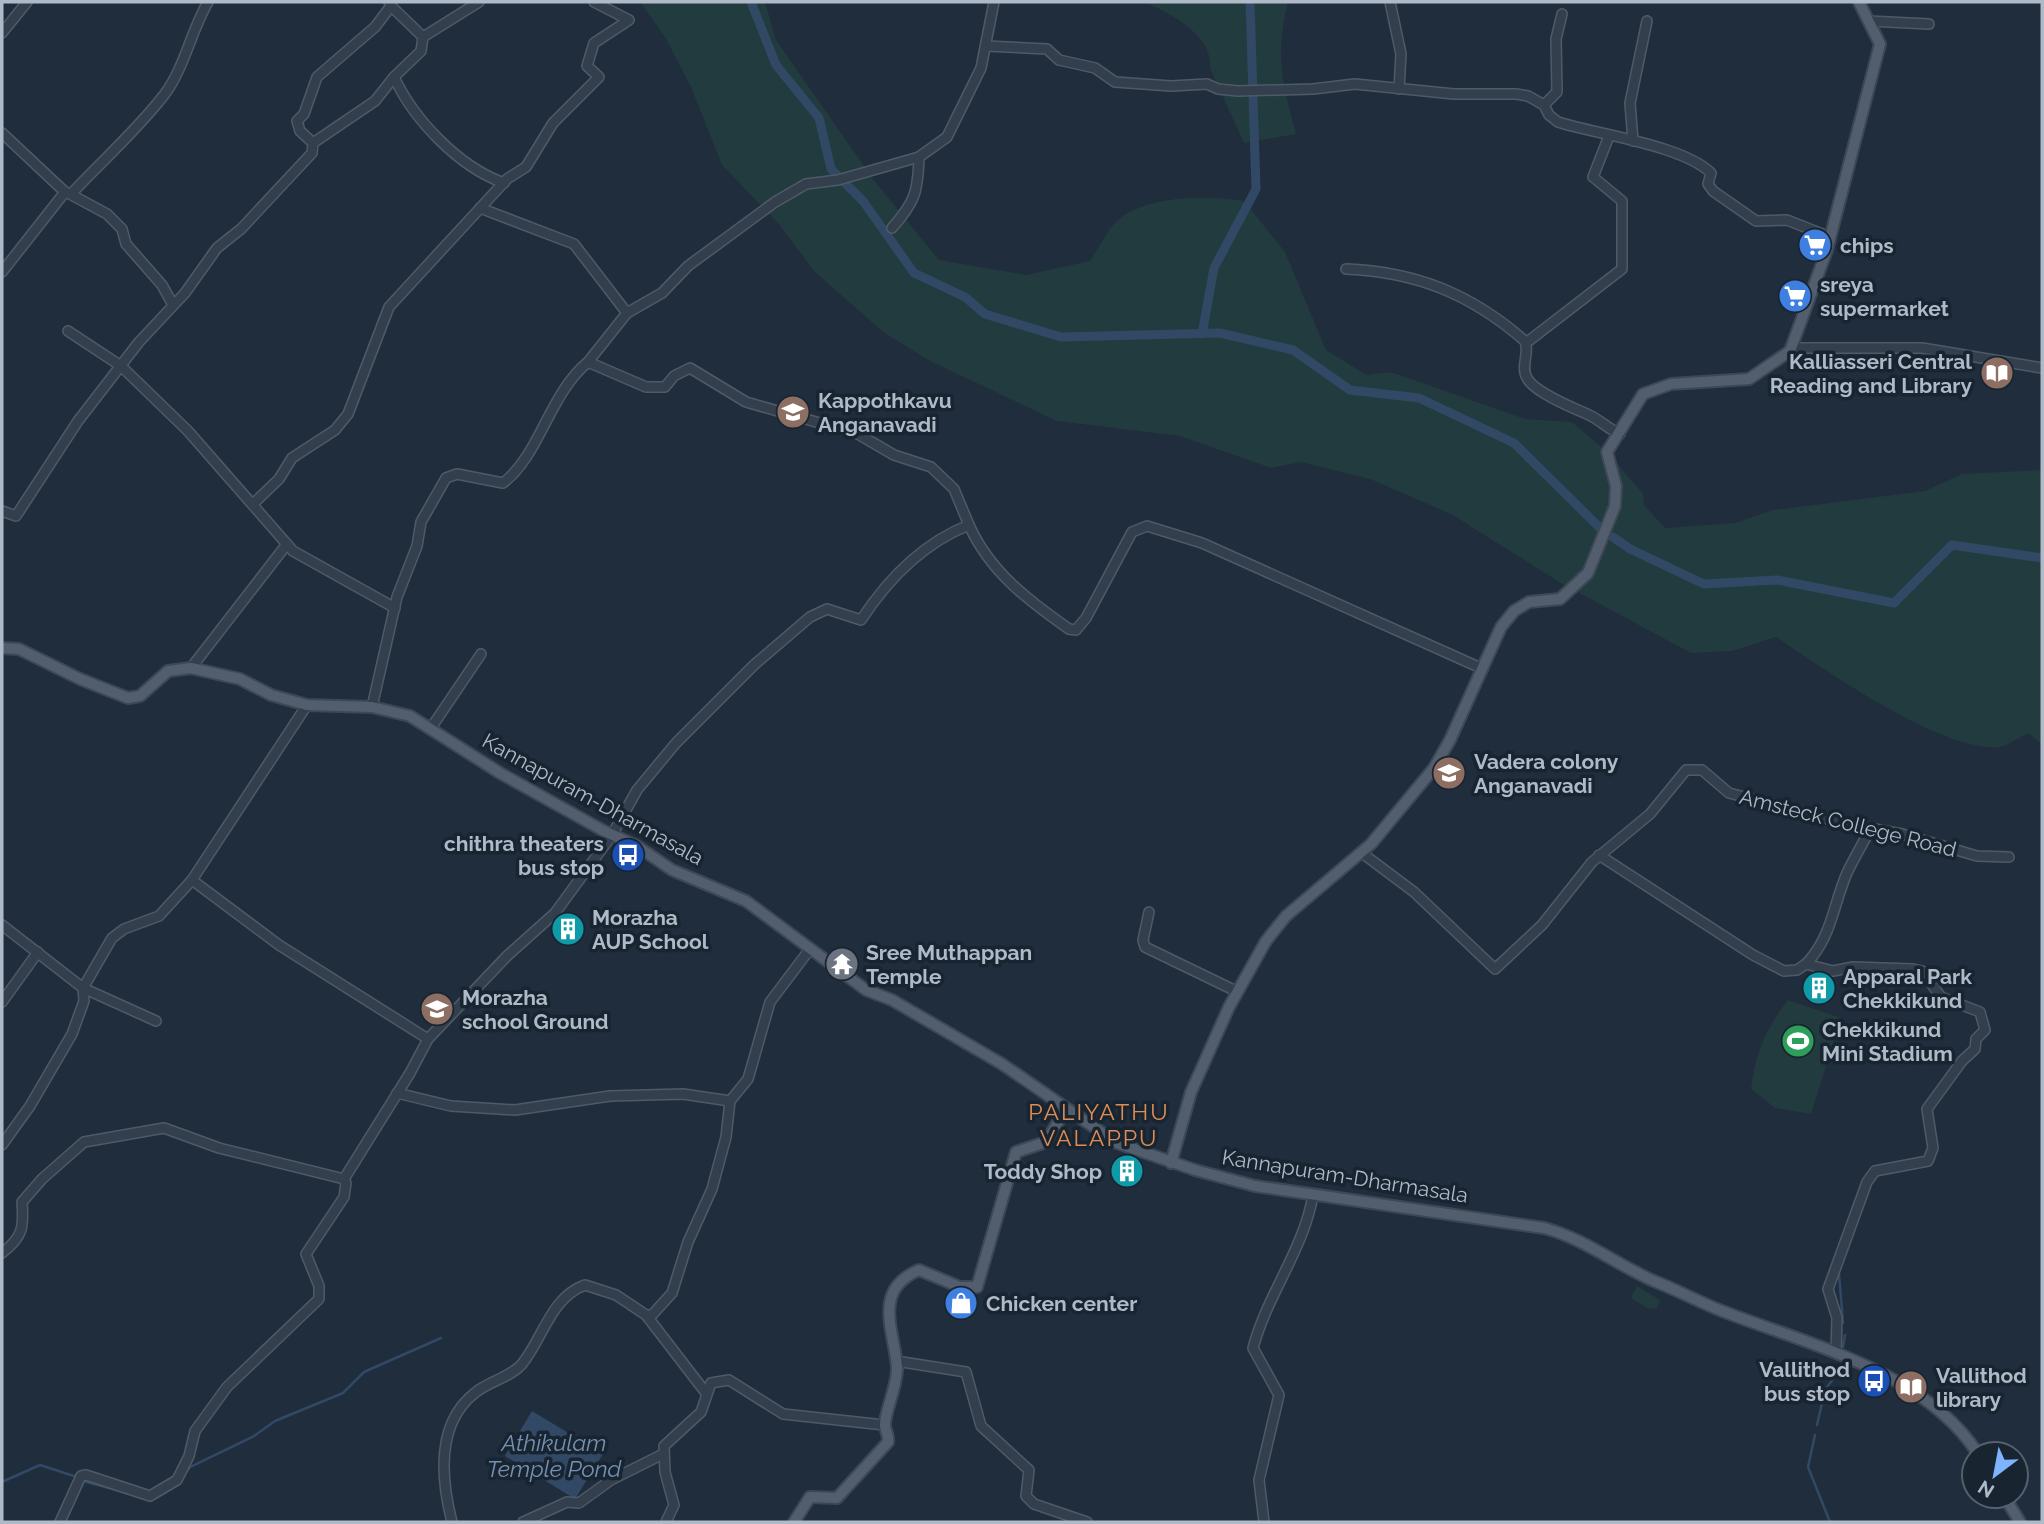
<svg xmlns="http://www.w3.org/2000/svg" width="2044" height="1524" font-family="Raleway,sans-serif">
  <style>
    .green { fill: #223b3e }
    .water { fill: #324966 }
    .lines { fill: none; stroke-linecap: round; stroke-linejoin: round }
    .stream { stroke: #324966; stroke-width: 2.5 }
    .canal { stroke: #324966; stroke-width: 9 }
    .minor-casing { stroke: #4f5a67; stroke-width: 12 }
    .major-casing { stroke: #3d4856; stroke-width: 14 }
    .minor { stroke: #343f4d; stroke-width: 9 }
    .major { stroke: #525e6d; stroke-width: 10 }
    .labels { text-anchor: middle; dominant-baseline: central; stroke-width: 7; stroke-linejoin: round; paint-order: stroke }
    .poi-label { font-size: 21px; font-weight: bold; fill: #afbac9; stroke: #192431; text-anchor: start }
    .street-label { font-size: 21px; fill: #afbac9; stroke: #192431 }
    .neighbourhood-label { font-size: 23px; letter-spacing: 2px; fill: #dd8d55; stroke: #192431 }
    .water-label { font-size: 23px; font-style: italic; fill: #7491b3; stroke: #192431 }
  </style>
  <rect width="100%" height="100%" fill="#202d3d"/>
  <!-- green -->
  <g class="green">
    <path d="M 640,2 L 765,2 L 776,40 L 873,179 L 939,260 L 1026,275 L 1090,261 C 1099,248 1107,230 1118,220 C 1147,195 1208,195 1244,201 L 1285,252 L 1326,350 L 1367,375 L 1391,372 L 1525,419 L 1572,422 L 1607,452 L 1643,494 L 1644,505 L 1665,528 L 1735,523 L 1773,510 L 1925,491 L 1962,474 L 2042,470 L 2042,744 L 2028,733 C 2020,737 2009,745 1999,747 C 1945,754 1822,668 1776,637 L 1732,651 L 1691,653 L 1561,583 L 1451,514 L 1370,479 L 1301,462 L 1271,468 L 1180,436 L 1057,421 L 930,361 L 883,332 L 814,271 L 778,223 L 722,165 L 691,87 L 665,37 Z"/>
    <path d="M 1144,2 L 1288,2 C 1275,57 1282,81 1296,134 L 1244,143 L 1210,68 C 1213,35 1170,13 1144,2 Z"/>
    <path d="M 1788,1000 L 1841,1018 L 1811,1114 L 1775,1108 L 1751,1089 C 1755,1054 1766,1028 1788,1000 Z"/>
    <path d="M 1637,1286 L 1660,1300 L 1657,1308 L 1649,1309 L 1631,1298 Z"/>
  </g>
  <!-- water -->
  <path class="water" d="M 532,1411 L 603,1454 L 575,1499 L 505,1456 Z"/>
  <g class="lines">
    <!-- stream -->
    <g class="stream">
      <path d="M 1839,1274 L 1843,1323"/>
      <path d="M 1843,1347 L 1845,1335"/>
      <path d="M 1817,1425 L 1825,1390 L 1843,1365"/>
      <path d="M 1815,1435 L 1808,1467 L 1830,1522"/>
      <path d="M 184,1475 L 190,1467 L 254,1436 L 275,1421 L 343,1393 L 364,1372 L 441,1338"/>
      <path d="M 83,1481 L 127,1493"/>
      <path d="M 2,1482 L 40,1465 L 77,1477"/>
    </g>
    <!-- canal -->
    <g class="canal">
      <path d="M 751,2 L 776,65 L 819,118 L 831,169 L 863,201 L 914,273 L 965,297 L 985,314 L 1061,337 L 1220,333 L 1293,350 L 1350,390 L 1419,398 L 1514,443 L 1600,528"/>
      <path d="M 1202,334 L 1214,268 L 1256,189 L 1250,2"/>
      <path d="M 1613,537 L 1630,549 L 1704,584 L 1777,580 L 1894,603 L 1952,545 L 2042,558"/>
    </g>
    <defs>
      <g id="minor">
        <path d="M 1390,2 L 1401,54 L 1399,89"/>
        <path d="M 391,6 L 423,37 L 479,2"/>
        <path d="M 1869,21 L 1929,24"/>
        <path d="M 2,33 L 27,2"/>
        <path d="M 423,37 L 421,51 L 394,77 C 414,120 459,167 504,183"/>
        <path d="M 986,46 L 1047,49 L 1059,60 L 1095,68 L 1115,82 L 1171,86 L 1207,84 L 1218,89 L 1238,91 L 1313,89 L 1355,84 L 1454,94 L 1516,94 L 1528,96 L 1544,105 L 1549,115 L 1558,122 C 1599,135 1682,145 1711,173 L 1708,184 L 1713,191 L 1756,221 L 1787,220 L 1830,237"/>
        <path d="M 1544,105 L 1557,92 L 1556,39 L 1562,14"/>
        <path d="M 2,133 L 65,192 L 2,272"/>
        <path d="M 1633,141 L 1630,103 L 1647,21"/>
        <path d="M 313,143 L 375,101 L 394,77"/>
        <path d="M 68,193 L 107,214 L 122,229 L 126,244 L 162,285 L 173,305"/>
        <path d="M 71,194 C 102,161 137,130 164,95 C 184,69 191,31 208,2"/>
        <path d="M 480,208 L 574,244 L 627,313"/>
        <path d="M 892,228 C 915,202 918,192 919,157"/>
        <path d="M 1346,269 C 1417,272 1471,294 1525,341 C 1530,354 1520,366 1527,378 C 1534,392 1573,408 1587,414 C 1599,419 1608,429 1620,434"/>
        <path d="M 68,331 L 121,366 L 188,431 L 293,551 L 395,608"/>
        <path d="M 1526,343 L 1622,269 L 1622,201 L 1593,177 L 1609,136"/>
        <path d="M 1791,348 L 1922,348 L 2042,368"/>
        <path d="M 588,362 L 627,313 L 662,293 L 688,266 L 775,202 L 806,184 L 838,180 L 919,157 L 947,137 L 981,68 L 994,2"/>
        <path d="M 253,504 L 279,479 L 292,458 L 335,430 L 348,414 L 389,307 L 507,179 L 526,167 L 553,123 L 599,77 L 587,66 L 594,43 L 629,20 L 594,2"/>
        <path d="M 2,511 L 16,516 L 78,421 L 139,342 L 185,293 L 217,248 L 241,229 L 312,153 L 313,143 L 300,131 L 297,121 L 304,114 L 317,77 L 375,27 L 391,6 L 389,2"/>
        <path d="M 191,668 L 287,544"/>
        <path d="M 372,707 L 397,597 L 417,546 L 421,522 L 446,478 L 457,474 L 503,483 C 540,455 549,394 588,362 L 646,387 L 665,387 L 674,376 L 690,368 L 746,402 L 858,434 L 894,455 L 931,467 L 954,489 L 969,525"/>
        <path d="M 431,728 L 481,654"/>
        <path d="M 1362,853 L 1414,892 L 1495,969 L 1542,925 L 1592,862 L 1650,814 L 1686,770 L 1702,770 L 1729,793 L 1847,824 L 1902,834 L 1977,856 L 2009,857"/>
        <path d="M 1599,855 L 1753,955 L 1784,971 L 1797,970 L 1806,964 L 1833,971 L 1853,967 L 1913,969 L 1922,971 L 1941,997 L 1980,1012 L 1985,1030 L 1976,1039 L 1975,1049 L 1962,1061 L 1927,1109 L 1933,1148 L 1928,1161 L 1875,1171 L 1867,1182 L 1828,1289 L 1837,1318 L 1836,1352"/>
        <path d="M 192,880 L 279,945 L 428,1039"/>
        <path d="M 1149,912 L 1143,940 L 1145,947 L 1238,992"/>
        <path d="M 2,925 L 83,988 L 156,1021"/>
        <path d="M 1806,964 C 1832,937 1833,905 1847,873 C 1854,858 1863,843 1871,828"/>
        <path d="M 2,1002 L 38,952"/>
        <path d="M 397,1093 L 451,1106 L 515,1110 L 610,1096 L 683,1094 L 730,1101"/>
        <path d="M 2,1145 L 30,1106 L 72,1034 L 84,1001 L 83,988 L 112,938 L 124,929 L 159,916 L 192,880 L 307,705"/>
        <path d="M 2,1253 C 23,1237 24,1227 22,1202 L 42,1179 L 84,1142 L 164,1128 L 219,1148 L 344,1179 L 410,1073 L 428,1039 L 507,956 L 555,913 L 612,835 L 637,790 L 676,743 L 754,665 L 810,617 L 827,609 L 861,620 C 888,579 923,543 969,525 C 990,572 1029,601 1069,629 L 1076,630 L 1086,618 L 1132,532 L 1147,526 L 1202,543 L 1483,669"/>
        <path d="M 646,1315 L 706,1393"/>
        <path d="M 896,1361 L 966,1372 L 981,1426 L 1029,1470 L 1026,1496 L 1034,1504 L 1087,1522"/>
        <path d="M 60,1522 L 81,1476 L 86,1475 L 150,1496 L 177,1480 L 189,1456 L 195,1431 L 227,1387 L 319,1299 L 319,1286 L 306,1254 L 344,1197 L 346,1183 L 343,1178"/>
        <path d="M 452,1522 C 441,1479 435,1423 476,1392 C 490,1381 511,1377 522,1364 C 543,1338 551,1297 585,1285 L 616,1295 L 646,1315 L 652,1315 L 672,1293 L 688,1242 L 712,1189 L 726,1137 L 730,1101 L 748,1079 L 770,1002 L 810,949"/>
        <path d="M 523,1522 L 567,1502 L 579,1503 L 611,1480 L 663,1454"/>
        <path d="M 666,1522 L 674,1505 L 665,1472 L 664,1446 L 701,1412 L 711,1383 L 729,1380 L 783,1414 L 884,1425"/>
        <path d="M 1264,1522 L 1259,1480 L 1279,1395 L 1253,1348 C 1267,1295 1304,1249 1313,1195"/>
      </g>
      <g id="major">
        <path d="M 2,648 L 19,649 L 80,679 L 128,698 L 140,696 L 168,671 L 191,668 L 240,679 L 271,695 L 307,705 L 372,707 L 410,716 L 500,773 L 604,831 L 637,846 L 672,870 L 746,901 L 866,990 L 892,1000 L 1002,1064 L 1117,1143 L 1195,1170 L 1255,1186 L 1544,1228 C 1583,1238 1617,1265 1654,1281 C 1677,1290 1699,1302 1722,1311 C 1807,1344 1926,1372 1978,1454"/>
        <path d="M 1171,1163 L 1191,1092 L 1229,1007 L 1266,941 L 1286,916 L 1371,844 L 1434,768 L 1450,740 L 1501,627 L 1514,611 L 1529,602 L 1560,599 L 1588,573 L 1615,506 L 1616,486 L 1607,452 L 1643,394 L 1671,384 L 1749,379 L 1790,351 L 1827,250 L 1880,44 L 1859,2"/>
        <path d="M 2004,1496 L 2020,1522"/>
        <path d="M 794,1522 L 810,1497 L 837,1498 L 888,1442 C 889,1435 886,1433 885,1426 C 884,1413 898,1385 897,1367 C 894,1330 872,1290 919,1270 L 960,1287 L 977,1287 L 1016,1152 L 1046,1142 L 1066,1109"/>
      </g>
    </defs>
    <!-- minor casing -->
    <use href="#minor" class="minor-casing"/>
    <!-- major casing -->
    <use href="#major" class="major-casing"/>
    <!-- minor -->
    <use href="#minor" class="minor"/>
    <!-- major -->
    <use href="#major" class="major"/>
  </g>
  <!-- icons -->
  <defs>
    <symbol id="supermarket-disc" viewBox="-11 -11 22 22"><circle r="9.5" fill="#3f7fe0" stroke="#192431"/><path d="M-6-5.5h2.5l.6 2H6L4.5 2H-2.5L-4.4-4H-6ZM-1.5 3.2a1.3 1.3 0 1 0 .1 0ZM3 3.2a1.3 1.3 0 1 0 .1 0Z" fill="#fff"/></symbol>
    <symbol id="library-disc" viewBox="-11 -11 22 22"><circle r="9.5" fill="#8d6e63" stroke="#192431"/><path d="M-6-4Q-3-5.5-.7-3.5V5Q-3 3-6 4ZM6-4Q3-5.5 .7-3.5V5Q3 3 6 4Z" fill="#fff"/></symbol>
    <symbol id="school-disc" viewBox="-11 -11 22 22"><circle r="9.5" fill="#8d6e63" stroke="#192431"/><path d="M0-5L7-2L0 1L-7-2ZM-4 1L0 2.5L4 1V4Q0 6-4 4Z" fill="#fff"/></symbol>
    <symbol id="bus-disc" viewBox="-11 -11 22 22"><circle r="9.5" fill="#1a4fb4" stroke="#192431"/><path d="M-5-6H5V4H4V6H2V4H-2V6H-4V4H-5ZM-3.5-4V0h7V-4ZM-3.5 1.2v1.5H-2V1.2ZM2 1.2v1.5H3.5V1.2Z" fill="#fff"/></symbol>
    <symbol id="building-disc" viewBox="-11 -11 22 22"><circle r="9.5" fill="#0f9aa8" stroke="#192431"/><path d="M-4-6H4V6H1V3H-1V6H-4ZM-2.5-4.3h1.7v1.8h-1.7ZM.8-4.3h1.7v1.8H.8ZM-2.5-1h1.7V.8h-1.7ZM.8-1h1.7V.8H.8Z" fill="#fff"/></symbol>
    <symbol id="temple-disc" viewBox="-11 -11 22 22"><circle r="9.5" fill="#6b7280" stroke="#192431"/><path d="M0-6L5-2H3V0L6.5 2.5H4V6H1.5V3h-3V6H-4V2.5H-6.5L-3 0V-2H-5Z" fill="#fff"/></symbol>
    <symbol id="stadium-disc" viewBox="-11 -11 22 22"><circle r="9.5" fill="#2e9e5b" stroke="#192431"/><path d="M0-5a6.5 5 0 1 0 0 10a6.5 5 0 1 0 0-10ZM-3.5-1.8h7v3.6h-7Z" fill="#fff"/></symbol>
    <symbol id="shop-disc" viewBox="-11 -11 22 22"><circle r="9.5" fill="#3f7fe0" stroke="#192431"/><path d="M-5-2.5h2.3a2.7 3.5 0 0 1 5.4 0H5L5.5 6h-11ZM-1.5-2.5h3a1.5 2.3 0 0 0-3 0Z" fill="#fff"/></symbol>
  </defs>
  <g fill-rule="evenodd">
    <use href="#supermarket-disc" x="1796" y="226" width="38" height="38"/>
    <use href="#supermarket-disc" x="1776" y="277" width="38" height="38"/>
    <use href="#library-disc" x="1978" y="354" width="38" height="38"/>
    <use href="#school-disc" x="774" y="393" width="38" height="38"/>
    <use href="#school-disc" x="1430" y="754" width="38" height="38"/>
    <use href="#bus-disc" x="609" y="836" width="38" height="38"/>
    <use href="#building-disc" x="549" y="910" width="38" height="38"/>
    <use href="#temple-disc" x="823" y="945" width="38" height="38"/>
    <use href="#building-disc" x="1800" y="969" width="38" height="38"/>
    <use href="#school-disc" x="418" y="990" width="38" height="38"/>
    <use href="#stadium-disc" x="1779" y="1022" width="38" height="38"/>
    <use href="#building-disc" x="1108" y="1152" width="38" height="38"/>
    <use href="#shop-disc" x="942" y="1284" width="38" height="38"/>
    <use href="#bus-disc" x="1855" y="1362" width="38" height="38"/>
    <use href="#library-disc" x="1892" y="1368" width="38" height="38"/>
  </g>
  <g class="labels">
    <!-- poi labels -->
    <g class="poi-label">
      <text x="1840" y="245">chips</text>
      <text x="1820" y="284">sreya<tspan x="1820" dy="24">supermarket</tspan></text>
      <text x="1972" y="361" text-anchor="end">Kalliasseri Central<tspan x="1972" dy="24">Reading and Library</tspan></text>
      <text x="818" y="400">Kappothkavu<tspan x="818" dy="24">Anganavadi</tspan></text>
      <text x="1474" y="761">Vadera colony<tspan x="1474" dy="24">Anganavadi</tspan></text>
      <text x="604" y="843" text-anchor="end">chithra theaters<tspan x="604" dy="24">bus stop</tspan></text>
      <text x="592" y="917">Morazha<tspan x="592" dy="24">AUP School</tspan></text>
      <text x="866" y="952">Sree Muthappan<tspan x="866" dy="24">Temple</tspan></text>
      <text x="1843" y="976">Apparal Park<tspan x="1843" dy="24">Chekkikund</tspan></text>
      <text x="462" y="997">Morazha<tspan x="462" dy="24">school Ground</tspan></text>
      <text x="1822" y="1029">Chekkikund<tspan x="1822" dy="24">Mini Stadium</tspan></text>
      <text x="1102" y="1171" text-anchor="end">Toddy Shop</text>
      <text x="986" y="1303">Chicken center</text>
      <text x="1850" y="1369" text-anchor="end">Vallithod<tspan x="1850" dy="24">bus stop</tspan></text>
      <text x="1936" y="1375">Vallithod<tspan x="1936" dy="24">library</tspan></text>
    </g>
    <!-- street labels -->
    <g class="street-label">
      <text transform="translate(593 799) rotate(29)">Kannapuram-Dharmasala</text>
      <text transform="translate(1848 823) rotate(14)">Amsteck College Road</text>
      <text transform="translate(1345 1176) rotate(9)">Kannapuram-Dharmasala</text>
    </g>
    <!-- neighbourhood labels -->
    <g class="neighbourhood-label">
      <text x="1099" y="1111">PALIYATHU<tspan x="1099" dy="26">VALAPPU</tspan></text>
    </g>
    <!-- water labels -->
    <g class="water-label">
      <text x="554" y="1442">Athikulam<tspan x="554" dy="26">Temple Pond</tspan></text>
    </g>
  </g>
  <!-- border -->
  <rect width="2044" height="1524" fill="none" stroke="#afbac9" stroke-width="7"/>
  <!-- north arrow -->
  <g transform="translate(1995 1475) rotate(212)"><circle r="33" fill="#192431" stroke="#55606e" stroke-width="2"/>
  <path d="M0-5L12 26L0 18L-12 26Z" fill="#7eb3ff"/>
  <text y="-10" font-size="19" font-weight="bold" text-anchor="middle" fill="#afbac9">N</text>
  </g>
</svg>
